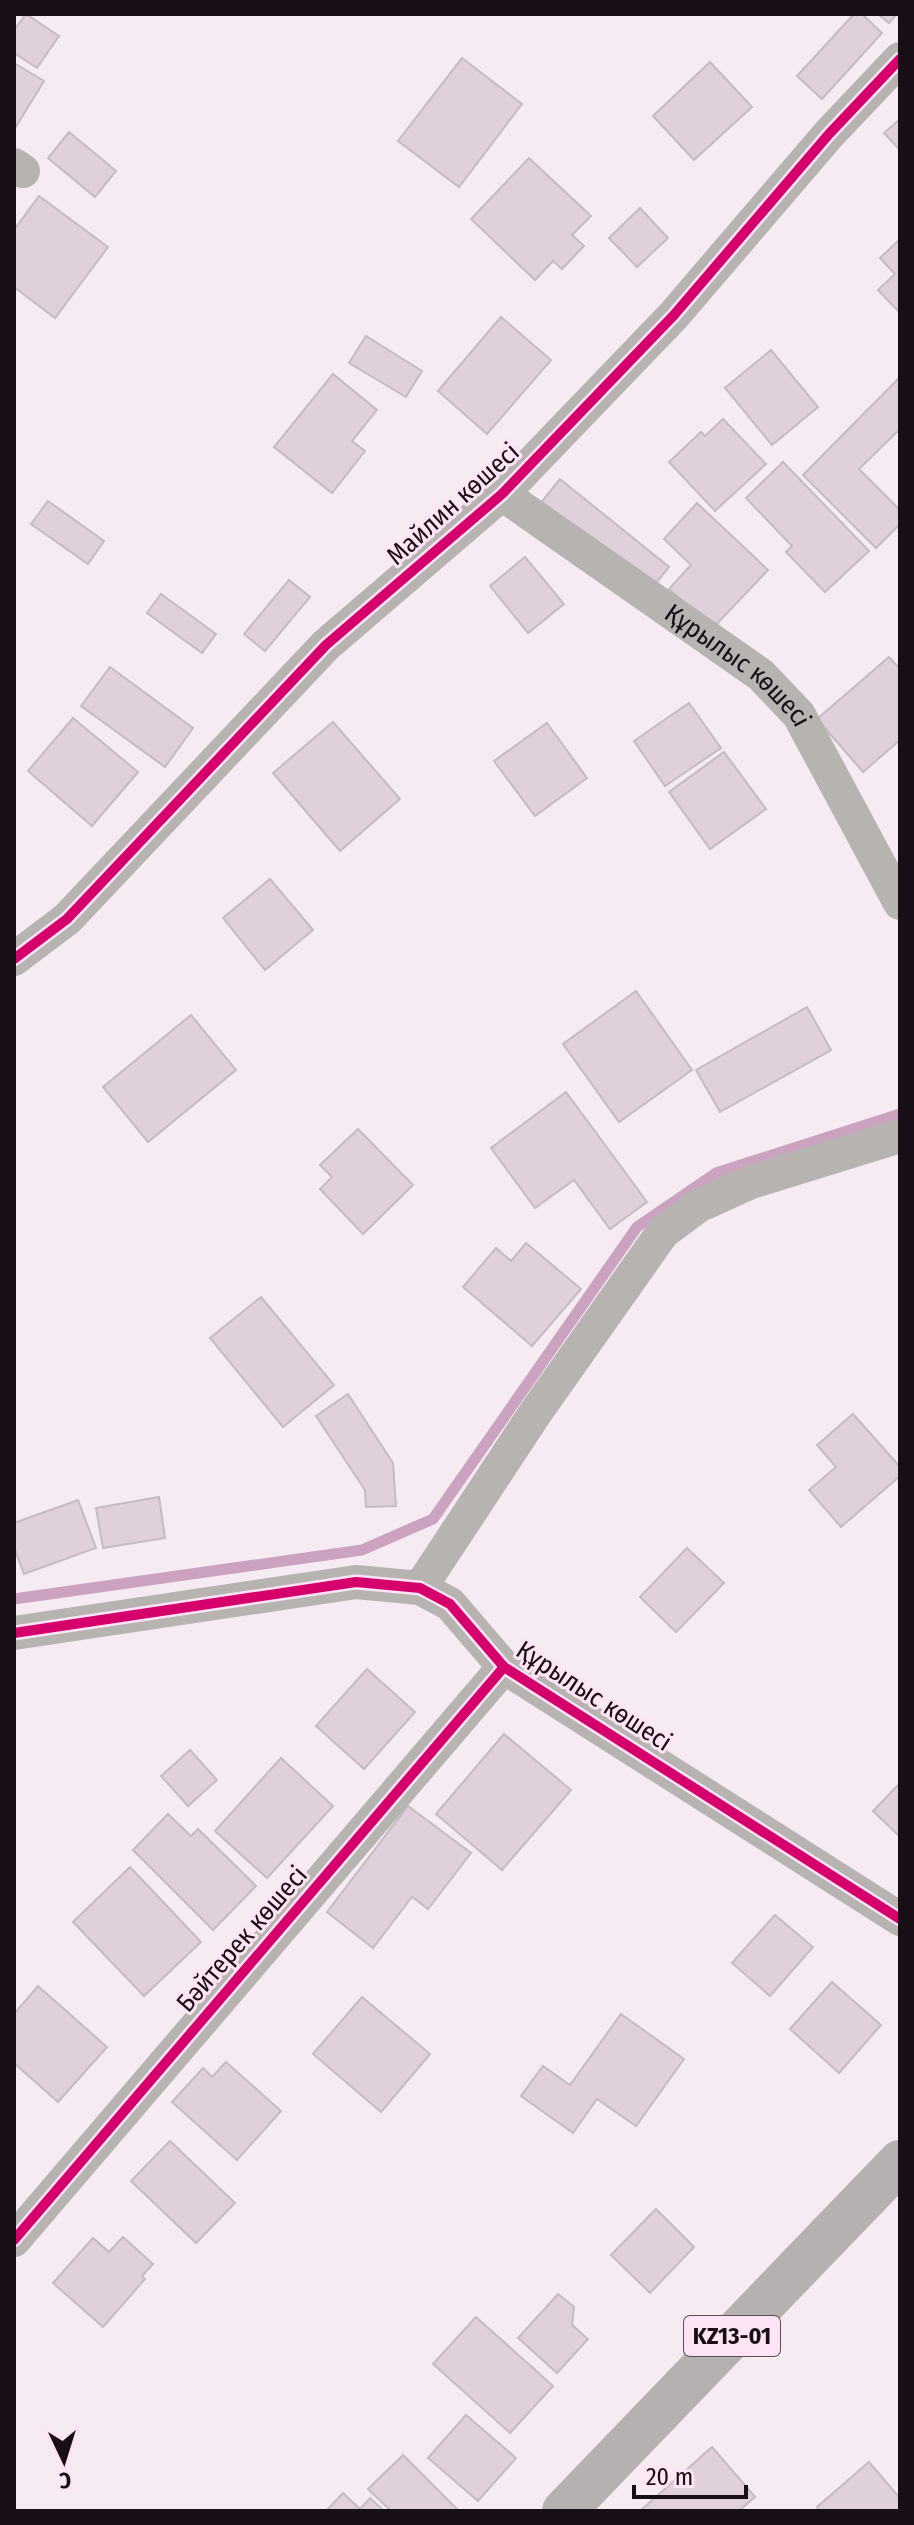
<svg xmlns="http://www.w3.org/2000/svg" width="914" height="2525" font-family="'Fira Sans Condensed',sans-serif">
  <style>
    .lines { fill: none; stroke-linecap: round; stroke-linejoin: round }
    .stream { stroke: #cba3c0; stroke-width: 11 }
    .building { fill: #e0d0dc; stroke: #c5bbc2; stroke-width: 2 }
    .street { stroke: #b7b3b0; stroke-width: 34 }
    .highway { stroke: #b6b0b0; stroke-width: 44 }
    .cycleway-casing { stroke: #fce4f5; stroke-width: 15 }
    .cycleway { stroke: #d6006c; stroke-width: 10 }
    .labels { text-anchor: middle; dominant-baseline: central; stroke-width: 6; stroke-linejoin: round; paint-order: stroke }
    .shield { fill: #fce4f5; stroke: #5c4e58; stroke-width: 2 }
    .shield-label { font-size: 24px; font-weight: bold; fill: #180e15 }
    .street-label { font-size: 26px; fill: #180e15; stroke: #fce4f5 }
  </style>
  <rect width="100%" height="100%" fill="#f6eaf3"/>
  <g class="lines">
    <!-- stream -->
    <path class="stream" d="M 14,1599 L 362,1550 L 433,1519 L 637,1227 L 716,1173 L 900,1114"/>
  </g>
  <!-- building -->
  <g class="building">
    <path d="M 26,14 L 59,36 L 37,68 L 14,53 L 14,30 Z"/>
    <path d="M 854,14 L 862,14 L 882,33 L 822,99 L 797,76 Z"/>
    <path d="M 878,14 L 897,14 L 889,23 Z"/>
    <path d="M 462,58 L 522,104 L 459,187 L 398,141 Z"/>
    <path d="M 710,62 L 752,107 L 694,160 L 653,116 Z"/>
    <path d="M 14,63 L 44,81 L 14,130 Z"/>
    <path d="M 900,119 L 900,150 L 884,133 Z"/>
    <path d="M 69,132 L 116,171 L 95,197 L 48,158 Z"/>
    <path d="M 529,158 L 591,216 L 572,235 L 584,246 L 562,269 L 553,261 L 535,280 L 471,219 Z"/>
    <path d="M 39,196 L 108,247 L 55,318 L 14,287 L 14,230 Z"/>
    <path d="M 640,208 L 668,238 L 637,267 L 609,238 Z"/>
    <path d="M 900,239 L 900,313 L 878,290 L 895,274 L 880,258 Z"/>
    <path d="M 501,317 L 551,360 L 487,434 L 438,391 Z"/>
    <path d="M 366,336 L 422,371 L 406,397 L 349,363 Z"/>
    <path d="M 771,350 L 818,407 L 772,445 L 725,388 Z"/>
    <path d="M 333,374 L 377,410 L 352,441 L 365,451 L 332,493 L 274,447 Z"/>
    <path d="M 900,377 L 900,429 L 859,469 L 900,510 L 900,524 L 876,548 L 803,475 Z"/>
    <path d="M 723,419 L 766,464 L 715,511 L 669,462 L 701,432 L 705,436 Z"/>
    <path d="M 783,462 L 869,551 L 825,592 L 786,552 L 792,546 L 746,498 Z"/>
    <path d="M 560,479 L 669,567 L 648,593 L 539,505 Z"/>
    <path d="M 48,501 L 104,541 L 88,564 L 31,524 Z"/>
    <path d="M 697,503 L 768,570 L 712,629 L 669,589 L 691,565 L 664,539 Z"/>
    <path d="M 525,557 L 564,604 L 528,633 L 490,586 Z"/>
    <path d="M 289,580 L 310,597 L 265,651 L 244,634 Z"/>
    <path d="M 161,594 L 216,634 L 202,653 L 147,613 Z"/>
    <path d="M 889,657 L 900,669 L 900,740 L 863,772 L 817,719 Z"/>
    <path d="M 110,667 L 193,728 L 165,767 L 81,706 Z"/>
    <path d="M 689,703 L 721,748 L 665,786 L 634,741 Z"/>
    <path d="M 73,718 L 138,772 L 92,826 L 28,771 Z"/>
    <path d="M 333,722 L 400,799 L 340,851 L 273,773 Z"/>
    <path d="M 547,723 L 587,778 L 535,816 L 494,761 Z"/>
    <path d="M 724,752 L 766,809 L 710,849 L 669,792 Z"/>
    <path d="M 270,879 L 313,930 L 265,970 L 223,918 Z"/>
    <path d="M 636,991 L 692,1070 L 619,1122 L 563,1044 Z"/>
    <path d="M 807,1007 L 831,1050 L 720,1112 L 696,1070 Z"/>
    <path d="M 191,1015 L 236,1070 L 148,1142 L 103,1087 Z"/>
    <path d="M 566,1092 L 647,1202 L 610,1229 L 574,1180 L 535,1208 L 491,1148 Z"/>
    <path d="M 358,1129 L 413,1185 L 363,1234 L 320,1189 L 332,1177 L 320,1165 Z"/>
    <path d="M 526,1243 L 581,1289 L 532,1346 L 463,1287 L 496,1248 L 511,1261 Z"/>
    <path d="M 261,1297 L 334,1385 L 283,1427 L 210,1338 Z"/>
    <path d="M 348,1394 L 393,1463 L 396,1506 L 366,1507 L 365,1490 L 316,1416 Z"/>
    <path d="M 853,1414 L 900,1467 L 900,1476 L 841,1527 L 809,1490 L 836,1467 L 817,1445 Z"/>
    <path d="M 159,1497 L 165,1538 L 103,1548 L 96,1508 Z"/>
    <path d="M 78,1500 L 96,1548 L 24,1574 L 14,1547 L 14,1523 Z"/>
    <path d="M 687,1548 L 724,1583 L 676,1632 L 640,1597 Z"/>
    <path d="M 367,1669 L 415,1712 L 364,1769 L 316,1726 Z"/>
    <path d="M 504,1734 L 571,1790 L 502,1870 L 436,1814 Z"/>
    <path d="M 190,1750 L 217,1780 L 188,1806 L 161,1776 Z"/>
    <path d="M 281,1758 L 333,1806 L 267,1878 L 215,1831 Z"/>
    <path d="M 900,1783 L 900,1837 L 873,1811 Z"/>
    <path d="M 408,1806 L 471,1853 L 428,1909 L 412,1897 L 373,1948 L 327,1912 Z"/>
    <path d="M 168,1814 L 191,1836 L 198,1829 L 256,1886 L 213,1930 L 133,1850 Z"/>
    <path d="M 130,1867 L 201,1942 L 144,1996 L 73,1922 Z"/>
    <path d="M 775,1915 L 813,1947 L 770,1996 L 732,1963 Z"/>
    <path d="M 832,1982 L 881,2025 L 839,2073 L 790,2029 Z"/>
    <path d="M 38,1986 L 107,2047 L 58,2102 L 14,2063 L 14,2014 Z"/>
    <path d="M 362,1997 L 430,2054 L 381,2112 L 313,2054 Z"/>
    <path d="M 621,2014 L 684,2059 L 636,2126 L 597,2099 L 573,2133 L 521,2096 L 543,2066 L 570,2085 Z"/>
    <path d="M 226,2062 L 281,2111 L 237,2160 L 172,2102 L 203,2068 L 212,2077 Z"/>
    <path d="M 170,2141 L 235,2203 L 196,2243 L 131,2181 Z"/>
    <path d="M 656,2209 L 694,2247 L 650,2293 L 611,2255 Z"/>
    <path d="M 123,2237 L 153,2264 L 142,2276 L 145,2279 L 103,2327 L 53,2283 L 93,2238 L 109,2252 Z"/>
    <path d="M 558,2294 L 574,2307 L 572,2325 L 588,2339 L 557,2373 L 518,2338 Z"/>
    <path d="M 476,2317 L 553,2386 L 510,2433 L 433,2364 Z"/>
    <path d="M 466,2415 L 516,2458 L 478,2501 L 428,2458 Z"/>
    <path d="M 712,2447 L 755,2497 L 739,2511 L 640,2511 Z"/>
    <path d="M 403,2455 L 459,2511 L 391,2511 L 368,2489 Z"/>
    <path d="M 869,2462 L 900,2498 L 900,2511 L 820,2511 L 817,2507 Z"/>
    <path d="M 343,2493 L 360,2509 L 370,2498 L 384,2511 L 326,2511 Z"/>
  </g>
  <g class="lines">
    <!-- street -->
    <g class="street">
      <path d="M 14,165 L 23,171"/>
      <path id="s1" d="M 502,494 L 761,675 L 799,715 L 900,903"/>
      <path d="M 14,959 L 67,919 L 326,645 L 502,494 L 674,315 L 829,134 L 900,59"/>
      <path d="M 420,1588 L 536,1412 L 663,1232 L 698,1206 L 751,1182 L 900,1136"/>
      <path d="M 14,1633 L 356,1582 L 420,1588 L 450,1604 L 504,1667 L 900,1919"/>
      <path d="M 14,2240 L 504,1667"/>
    </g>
    <!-- highway -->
    <path class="highway" d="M 564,2511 L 900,2162"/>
    <defs>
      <g id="cycleway">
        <path d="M 14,959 L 67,919 L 326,645 L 502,494 L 674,315 L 829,134 L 900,59"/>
        <path d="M 14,1633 L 356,1582 L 420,1588 L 450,1604 L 504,1667 L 900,1919"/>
        <path d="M 14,2240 L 504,1667"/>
      </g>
    </defs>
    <!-- cycleway casing -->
    <use href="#cycleway" class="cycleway-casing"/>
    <!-- cycleway -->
    <use href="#cycleway" class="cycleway"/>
  </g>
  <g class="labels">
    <!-- shield labels -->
    <rect class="shield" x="684" y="2316" width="96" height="40" rx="6"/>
    <g class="shield-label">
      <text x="732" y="2336">KZ13-01</text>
    </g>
    <!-- street labels -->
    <g class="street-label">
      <text transform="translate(453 504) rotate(-42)">Майлин көшесі</text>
      <text stroke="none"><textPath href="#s1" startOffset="292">Құрылыс көшесі</textPath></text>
      <text transform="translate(594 1696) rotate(33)">Құрылыс көшесі</text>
      <text transform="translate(242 1939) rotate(-49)">Бәйтерек көшесі</text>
    </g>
  </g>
  <!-- border -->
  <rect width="914" height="2525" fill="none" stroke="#180e15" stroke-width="32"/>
  <!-- north arrow -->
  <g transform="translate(64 2461) rotate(176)" stroke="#fce4f5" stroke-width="6" paint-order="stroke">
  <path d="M0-6L14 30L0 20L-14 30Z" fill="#180e15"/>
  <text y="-12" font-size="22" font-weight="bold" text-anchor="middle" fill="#180e15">С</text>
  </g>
  <!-- scale -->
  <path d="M634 2485v12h112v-12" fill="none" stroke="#180e15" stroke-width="4"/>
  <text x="646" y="2485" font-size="24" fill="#180e15" stroke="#fce4f5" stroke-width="6" paint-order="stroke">20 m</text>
</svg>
